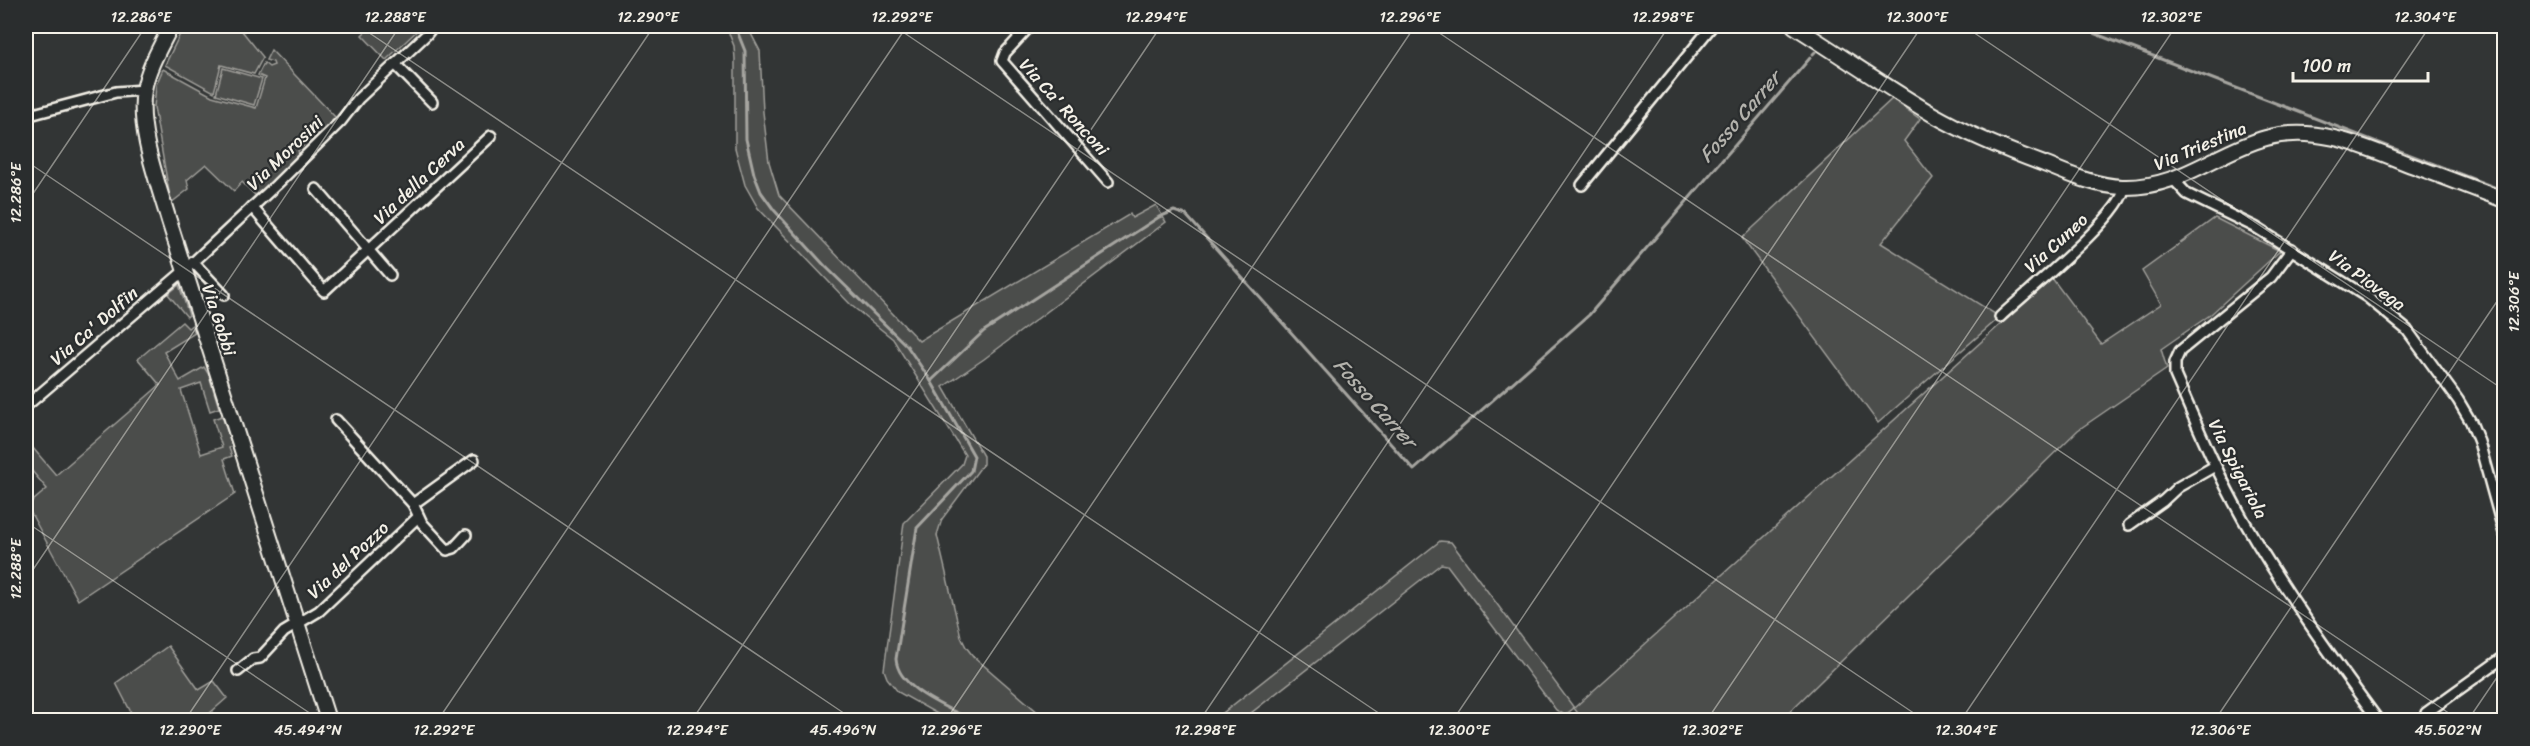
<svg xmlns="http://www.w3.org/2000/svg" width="2530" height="746" font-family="Sriracha,sans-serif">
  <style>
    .green { fill: #4b4d4c; stroke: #a09f9a; stroke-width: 1.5 }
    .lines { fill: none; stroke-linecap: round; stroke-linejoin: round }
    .stream { stroke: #a6a5a0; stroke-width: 3 }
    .street-casing { stroke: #f4f1e8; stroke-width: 14 }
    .secondary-casing { stroke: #f4f1e8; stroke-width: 18 }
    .street { stroke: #2a2d2e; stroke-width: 9 }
    .secondary { stroke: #2a2d2e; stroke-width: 14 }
    .ticks { fill: none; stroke: #f4f1e8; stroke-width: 1.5; stroke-opacity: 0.45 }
    .labels { text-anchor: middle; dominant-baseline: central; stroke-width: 4.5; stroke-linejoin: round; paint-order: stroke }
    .street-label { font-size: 18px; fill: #f4f1e8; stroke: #2a2d2e }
    .water-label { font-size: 20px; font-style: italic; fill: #b3b2ac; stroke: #2a2d2e }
    .neatline { fill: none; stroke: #f4f1e8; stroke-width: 2 }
    .ticks-label { font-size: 15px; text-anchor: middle; fill: #f4f1e8 }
  </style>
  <rect width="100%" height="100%" fill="#323535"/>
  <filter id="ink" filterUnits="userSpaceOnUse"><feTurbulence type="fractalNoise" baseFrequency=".0167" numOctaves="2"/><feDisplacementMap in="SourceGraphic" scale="12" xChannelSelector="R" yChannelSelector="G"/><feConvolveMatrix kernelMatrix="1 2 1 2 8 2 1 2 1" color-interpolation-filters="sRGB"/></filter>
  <g filter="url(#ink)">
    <!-- green -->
    <g class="green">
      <path d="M 184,26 L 238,26 L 263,57 L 254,74 L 221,65 L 214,92 L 165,65 Z"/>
      <path d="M 371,26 L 422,26 L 386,60 L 362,35 Z"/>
      <path d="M 726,26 L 747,26 L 760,51 L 763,112 L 769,162 L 779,195 L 919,341 L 1130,214 L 1132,218 L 1156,205 L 1166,222 L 984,359 L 943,387 L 983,456 L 983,464 L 942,519 L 937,535 L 961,637 L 966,647 L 973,656 L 1047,720 L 948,720 L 898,692 L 887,678 L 884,670 L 904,523 L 962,464 L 965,455 L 893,339 L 852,306 L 758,208 L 745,185 L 735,148 L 735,59 L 734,46 Z"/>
      <path d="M 271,50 L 337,119 L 317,138 L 314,135 L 298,151 L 300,155 L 257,197 L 242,182 L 234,191 L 206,164 L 187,180 L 189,189 L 171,203 L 154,107 L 156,85 L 163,69 L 212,96 L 256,108 L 265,78 L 258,75 L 264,63 L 269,67 L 274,65 L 273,62 L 266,60 Z"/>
      <path d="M 223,68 L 262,79 L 254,105 L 216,94 Z"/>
      <path d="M 1892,99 L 1920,119 L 1904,141 L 1933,178 L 1881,243 L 2000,317 L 1878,423 L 1742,238 Z"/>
      <path d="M 2215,218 L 2280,251 L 2210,315 L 2161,349 L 2167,369 L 2078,430 L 1781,720 L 1583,720 L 1574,708 L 1565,715 L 1556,710 L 1447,565 L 1441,564 L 1242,720 L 1214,720 L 1440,541 L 1451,542 L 1574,708 L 2052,278 L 2101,344 L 2161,304 L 2142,271 Z"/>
      <path d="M 179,285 L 189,315 L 187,317 L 168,294 Z"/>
      <path d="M 182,322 L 188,328 L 192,325 L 195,333 L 164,352 L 180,381 L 204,367 L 209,375 L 219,408 L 210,411 L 201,383 L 181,390 L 201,454 L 222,447 L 213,419 L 222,416 L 232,446 L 229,448 L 232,456 L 224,459 L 235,494 L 78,600 L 27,506 L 47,489 L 26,464 L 26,440 L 56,475 L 160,385 L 138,359 Z"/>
      <path d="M 168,646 L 199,690 L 214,681 L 227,698 L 202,720 L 135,720 L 116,683 Z"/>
    </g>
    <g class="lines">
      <!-- stream -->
      <g class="stream">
        <path d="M 735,26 L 745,51 L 746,139 L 754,174 L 761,192 L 774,210 L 825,266 L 907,346 L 931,381 L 974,456 L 971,471 L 917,528 L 896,659 C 898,689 947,707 971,720"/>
        <path d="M 2075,26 L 2504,191"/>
        <path d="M 1813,54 L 1815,52"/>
        <path d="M 931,381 L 984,331 L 1159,217 L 1174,211 L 1186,215 L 1414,470 L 1589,315 L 1810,58"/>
      </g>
      <defs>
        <g id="street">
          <path d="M 1030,26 L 1005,53 L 1002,61 L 1108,182"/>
          <path d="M 395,64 L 432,102"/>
          <path d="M 26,116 L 116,92 L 144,90"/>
          <path d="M 2174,180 L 2187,194 L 2255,227 L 2367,297 L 2407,330 L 2458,400 L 2471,422 L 2479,442 L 2504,533"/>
          <path d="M 1582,185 L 1712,26"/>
          <path d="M 316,189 L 390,275"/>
          <path d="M 252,207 L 324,291 L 491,136"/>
          <path d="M 2292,249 L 2271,277 L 2180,351 L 2175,362 L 2175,375 C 2196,423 2217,473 2243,519 C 2283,589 2331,656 2378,720"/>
          <path d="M 193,262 L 224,295"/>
          <path d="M 2000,317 C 2022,296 2126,212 2124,187"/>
          <path d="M 26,406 L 184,271 L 276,185 L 341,121 L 358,99 L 426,35 L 433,26"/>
          <path d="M 336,420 L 413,504 L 422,523 L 447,550 L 454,548 L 466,535"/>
          <path d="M 413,504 L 474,460"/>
          <path d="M 2129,525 L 2163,501 L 2178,487 L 2215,466"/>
          <path d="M 238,671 L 253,659 L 260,658 L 284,632 L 319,611 L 418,517"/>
          <path d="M 2426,713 L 2504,657"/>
        </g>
        <g id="secondary">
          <path d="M 171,26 C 161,46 148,67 144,90 C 137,129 158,183 169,221 L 328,720"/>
          <path d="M 1794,26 C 1840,55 1885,86 1932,114 C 1967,134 2006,150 2044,164 C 2069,174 2095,186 2122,187 C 2180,189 2215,152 2266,138 C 2317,124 2365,147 2411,165 C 2442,176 2473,188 2504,200"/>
        </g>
      </defs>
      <!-- street casing -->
      <use href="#street" class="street-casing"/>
      <!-- secondary casing -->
      <use href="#secondary" class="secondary-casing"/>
      <!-- street -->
      <use href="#street" class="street"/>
      <!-- secondary -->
      <use href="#secondary" class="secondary"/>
    </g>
  </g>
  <!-- ticks -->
  <path class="ticks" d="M 359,26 L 1389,720M 894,26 L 1924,720M 1429,26 L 2459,720M 1964,26 L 2504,390M 2499,26 L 2504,29M 26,161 L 854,720M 26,204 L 146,26M 26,522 L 320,720M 26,580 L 400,26M 185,720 L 654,26M 438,720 L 907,26M 692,720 L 1161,26M 946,720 L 1415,26M 1200,720 L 1669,26M 1453,720 L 1922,26M 1707,720 L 2176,26M 1961,720 L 2430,26M 2215,720 L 2504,291M 2468,720 L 2504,667"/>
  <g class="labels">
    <!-- street labels -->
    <g class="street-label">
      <text transform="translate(1064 107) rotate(48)">Via Ca' Ronconi</text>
      <text transform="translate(2200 146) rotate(-23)">Via Triestina</text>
      <text transform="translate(285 153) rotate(-44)">Via Morosini</text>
      <text transform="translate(419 181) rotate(-43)">Via della Cerva</text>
      <text transform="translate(2056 243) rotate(-42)">Via Cuneo</text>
      <text transform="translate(2367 280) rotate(36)">Via Piovega</text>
      <text transform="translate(219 320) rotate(72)">Via Gobbi</text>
      <text transform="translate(94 326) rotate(-41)">Via Ca' Dolfin</text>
      <text transform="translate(2238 469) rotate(63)">Via Spigariola</text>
      <text transform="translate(348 560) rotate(-43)">Via del Pozzo</text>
    </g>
    <!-- water labels -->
    <g class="water-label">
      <text transform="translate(1740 117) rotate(-49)">Fosso Carrer</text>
      <text transform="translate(1375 403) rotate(48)">Fosso Carrer</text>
    </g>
  </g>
  <!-- margin -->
  <rect width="2530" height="746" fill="none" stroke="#2a2d2e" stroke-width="66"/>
  <!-- scale -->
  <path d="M2293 72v9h135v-9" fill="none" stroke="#f4f1e8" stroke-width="3"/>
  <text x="2302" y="72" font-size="18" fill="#f4f1e8" stroke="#2a2d2e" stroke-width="4.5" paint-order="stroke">100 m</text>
  <rect x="33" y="33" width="2464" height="680" class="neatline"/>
  <g class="ticks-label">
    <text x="141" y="22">12.286°E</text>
    <text x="395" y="22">12.288°E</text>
    <text x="648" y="22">12.290°E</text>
    <text x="902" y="22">12.292°E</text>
    <text x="1156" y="22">12.294°E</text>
    <text x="1410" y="22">12.296°E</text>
    <text x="1663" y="22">12.298°E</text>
    <text x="1917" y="22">12.300°E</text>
    <text x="2171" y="22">12.302°E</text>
    <text x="2425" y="22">12.304°E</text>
    <text transform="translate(16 193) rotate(-90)" y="5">12.286°E</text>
    <text transform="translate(2514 302) rotate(-90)" y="5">12.306°E</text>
    <text transform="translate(16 569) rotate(-90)" y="5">12.288°E</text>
    <text x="190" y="735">12.290°E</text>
    <text x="308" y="735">45.494°N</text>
    <text x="444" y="735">12.292°E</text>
    <text x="697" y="735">12.294°E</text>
    <text x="843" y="735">45.496°N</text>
    <text x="951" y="735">12.296°E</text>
    <text x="1205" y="735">12.298°E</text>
    <text x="1459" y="735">12.300°E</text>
    <text x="1712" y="735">12.302°E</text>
    <text x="1966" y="735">12.304°E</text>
    <text x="2220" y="735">12.306°E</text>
    <text x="2448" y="735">45.502°N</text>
  </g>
</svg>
